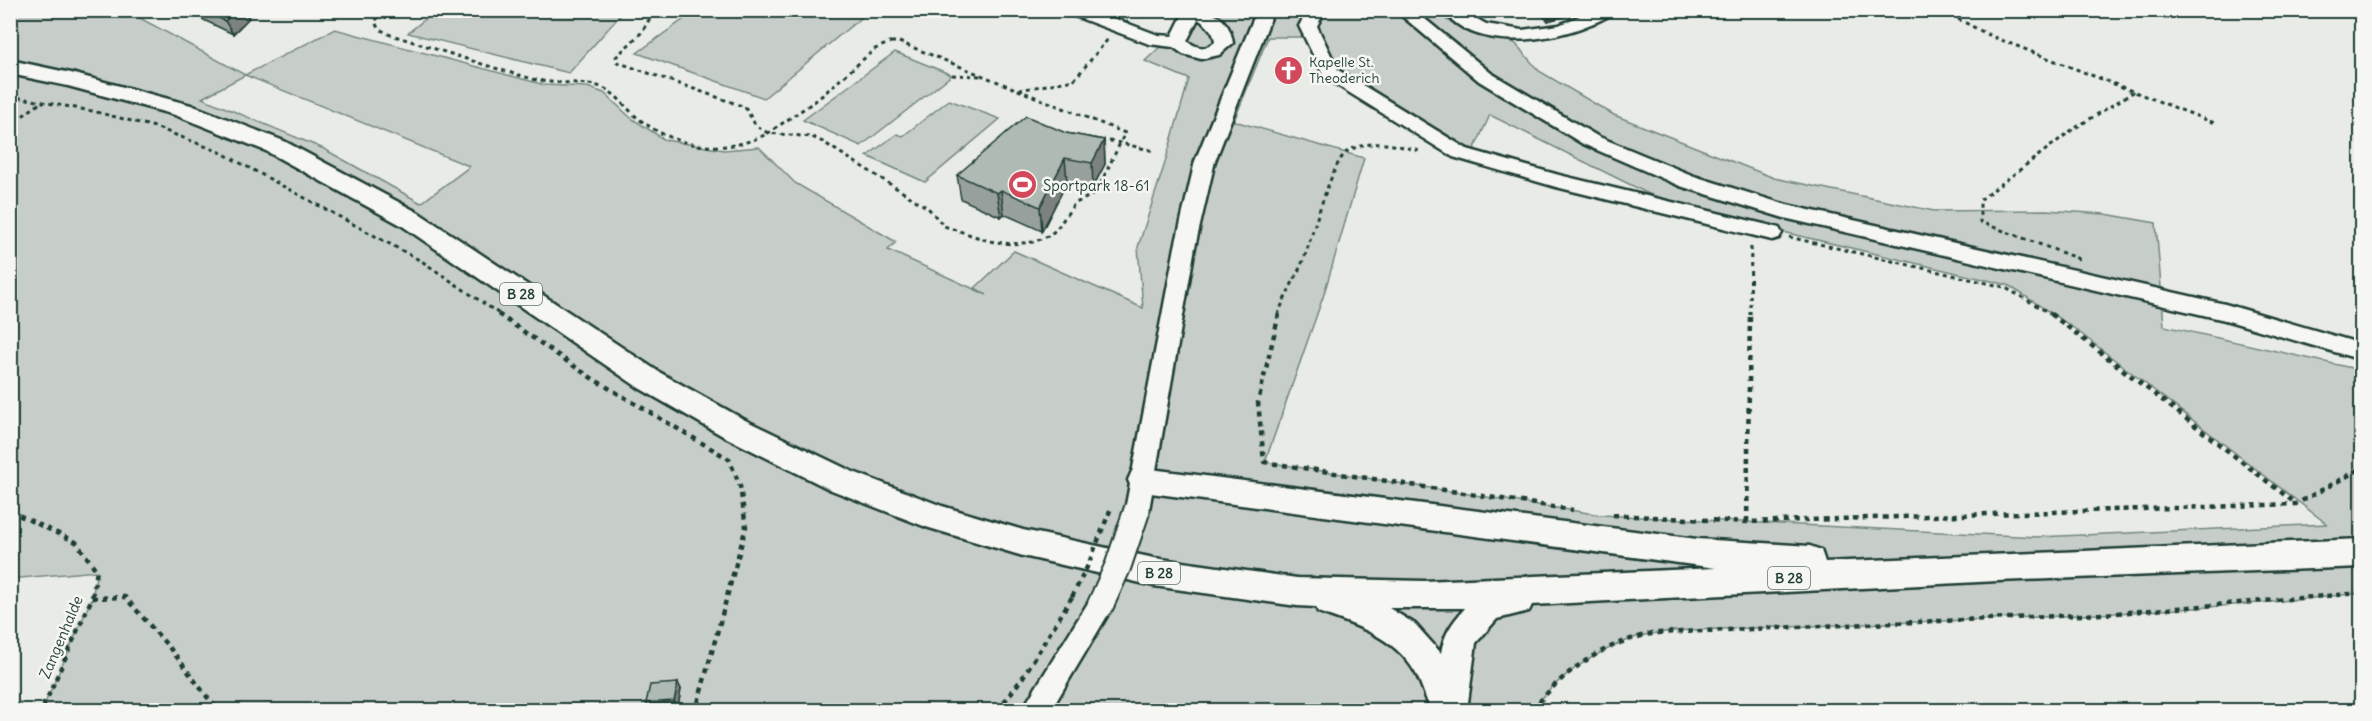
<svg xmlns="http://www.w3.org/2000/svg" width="2372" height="721" font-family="Delius,sans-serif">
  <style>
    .green { fill: #c7cec9; stroke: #73867e; stroke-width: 1.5; fill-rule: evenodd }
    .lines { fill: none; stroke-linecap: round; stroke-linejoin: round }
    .minor-casing { stroke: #1f3d34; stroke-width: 5 }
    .major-casing { stroke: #1f3d34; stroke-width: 5 }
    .path-far1 { stroke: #1f3d34; stroke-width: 3; stroke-dasharray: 4 4; stroke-linecap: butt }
    .path { stroke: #1f3d34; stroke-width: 4.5; stroke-dasharray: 5 5; stroke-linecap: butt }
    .minor { fill: #f6f6f2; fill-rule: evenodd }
    .major { fill: #f6f6f2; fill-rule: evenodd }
    .minor-bridge-casing { stroke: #1f3d34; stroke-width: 29; stroke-linecap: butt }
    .path-bridge { stroke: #1f3d34; stroke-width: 4.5; stroke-dasharray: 5 5; stroke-linecap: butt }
    .minor-bridge { stroke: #f6f6f2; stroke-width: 25 }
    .wall { fill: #97a09c; stroke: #1f3d34; stroke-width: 1.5 }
    .shaded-wall { fill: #7b827f; stroke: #1f3d34; stroke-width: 1.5 }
    .building { fill: #b0bab5; stroke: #1f3d34; stroke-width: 1.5 }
    .labels { text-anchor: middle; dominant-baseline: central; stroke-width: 5; stroke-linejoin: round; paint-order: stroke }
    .far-poi-label { font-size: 14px; fill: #1f3d34; stroke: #f6f6f2; text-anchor: start }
    .shield { fill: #f6f6f2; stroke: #60746d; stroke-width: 1.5 }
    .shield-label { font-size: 14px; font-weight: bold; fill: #1f3d34 }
    .poi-label { font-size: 15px; fill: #1f3d34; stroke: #f6f6f2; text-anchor: start }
    .street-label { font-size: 15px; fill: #1f3d34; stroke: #f6f6f2 }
  </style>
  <rect width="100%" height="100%" fill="#e9ebe7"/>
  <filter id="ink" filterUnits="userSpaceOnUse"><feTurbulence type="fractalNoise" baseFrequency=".0167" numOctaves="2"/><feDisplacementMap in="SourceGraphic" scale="12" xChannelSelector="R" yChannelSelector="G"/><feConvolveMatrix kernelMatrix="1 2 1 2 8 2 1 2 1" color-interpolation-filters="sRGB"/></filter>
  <g filter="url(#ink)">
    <!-- green -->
    <g class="green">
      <path d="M 11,11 L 127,11 L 245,75 L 335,29 L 545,85 L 587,87 L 604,93 L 631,118 L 665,140 L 724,150 L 759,147 L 795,183 L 896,242 L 888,250 L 987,295 L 975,288 L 1014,251 L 1143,308 L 1138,247 L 1164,166 L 1189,79 L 1145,61 L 1161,46 L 1211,11 L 1441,11 L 1446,20 L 1478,33 L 1515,43 L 1539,71 L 1614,115 L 1774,178 L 1934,211 L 2046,210 L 2105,214 L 2156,223 L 2164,326 L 2361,370 L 2361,593 C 2133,618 1902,622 1673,631 C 1660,633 1644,634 1631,639 C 1594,653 1555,677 1533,710 L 42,710 L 92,598 L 97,571 L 10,579 ZM 1268,37 L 1317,37 L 1335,72 L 1472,154 L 1490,115 L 1673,206 L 2008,285 L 2071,326 L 2327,524 L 2038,537 L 1601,515 L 1265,462 L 1323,297 L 1364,158 L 1234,121 ZM 245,75 L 469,166 L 469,167 L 421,203 L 324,149 L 202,98 Z"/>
      <path d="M 435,11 L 435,10 L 624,11 L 569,73 L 408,33 Z"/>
      <path d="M 695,11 L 695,10 L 869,11 L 764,98 L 637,53 Z"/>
      <path d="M 895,52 L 952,75 L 861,146 L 803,120 Z"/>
      <path d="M 949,100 L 1000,119 L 925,182 L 867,156 L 897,134 L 903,136 Z"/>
    </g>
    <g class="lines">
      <defs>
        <g id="minor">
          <path d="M 1067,10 L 1092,10 L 1158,35 L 1172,36 L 1185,10 C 1209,10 1229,14 1233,43 L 1219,55 L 1201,59 L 1183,54 L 1173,47 L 1149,44 L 1069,14 ZM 1198,19 C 1207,25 1214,31 1215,42 C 1205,51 1197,48 1187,41 Z"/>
          <path d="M 1257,10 L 1274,10 L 1215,161 L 1195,247 L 1149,510 L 1146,517 L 1137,520 L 1128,517 L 1125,510 L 1175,247 L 1195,161 Z"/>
          <path d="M 1308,10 L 1325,10 L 1317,26 L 1338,70 L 1467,149 L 1559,175 L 1772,226 L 1779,228 L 1782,233 L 1779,238 L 1772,240 L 1556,187 L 1453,157 L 1324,77 L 1299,26 Z"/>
          <path d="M 1395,10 L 1414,10 L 1491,73 L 1597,136 L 1694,176 L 1787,205 L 2225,304 L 2362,344 L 2362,360 L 2225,320 L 1784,218 L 1680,186 L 1583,144 L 1479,81 Z"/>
          <path d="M 1443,10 L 1461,10 L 1486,24 L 1522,30 L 1559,25 L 1593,10 L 1615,10 C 1610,17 1599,21 1591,24 C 1550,42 1473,52 1443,10 Z"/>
          <path d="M 1100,595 L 1109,598 L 1113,606 L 1051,710 L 1022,710 L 1091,598 Z"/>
        </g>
        <path id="major" d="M 10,60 L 71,73 L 191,105 L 284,141 L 419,213 L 659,372 L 745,420 L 851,471 L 942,506 L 1023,530 L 1154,558 L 1297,578 L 1424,581 L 1716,568 L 1143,492 L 1132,489 L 1128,480 L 1132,471 L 1143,468 L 1697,539 L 1810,546 L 1821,550 L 1825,562 L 2362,539 L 2362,567 L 1998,581 L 1532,605 L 1529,611 L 1497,619 L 1476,643 L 1467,710 L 1431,710 C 1425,698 1422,684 1415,672 C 1394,636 1355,625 1318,612 L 1316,607 L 1297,606 L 1154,586 L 1023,556 L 926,527 L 829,489 L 723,436 L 639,388 L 401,225 L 266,151 L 175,115 L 68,86 L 10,74 ZM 1389,608 L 1465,608 C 1452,623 1444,633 1441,653 L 1415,624 Z"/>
      </defs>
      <!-- minor casing -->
      <use href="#minor" class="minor-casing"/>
      <!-- major casing -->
      <use href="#major" class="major-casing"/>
      <!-- path-far1 -->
      <g class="path-far1">
        <path d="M 382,10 L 375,22 L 378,28 L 388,34 C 438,49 487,67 537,80 C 558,85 581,80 601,87 C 617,93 626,109 639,119 C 676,148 727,156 768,133 L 756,126 L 745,107 L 617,62 L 616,57 L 641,33 L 655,10"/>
        <path d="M 1958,19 L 1991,36 L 2217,124"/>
        <path d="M 891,42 L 899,42 L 1125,133 L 1096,193 L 1074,204 L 1056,230 L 1048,236 L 1033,242 L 1011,244 L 989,241 L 944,226 L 928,208 L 823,142 L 812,137 L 768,133 L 818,99 L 875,49 Z"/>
        <path d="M 952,75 L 981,76"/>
        <path d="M 1019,90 L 1074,80 L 1108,39"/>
        <path d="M 10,96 L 92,111 L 155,127 L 220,152 L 423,262 L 501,315"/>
        <path d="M 10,125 L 43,101"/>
        <path d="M 1101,142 L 1112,141 L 1154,151"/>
        <path d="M 1789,237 L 2004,287 L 2053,315"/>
        <path d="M 2079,259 L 1980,222 L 1980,200 L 2072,130 L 2135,91"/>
        <path d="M 1278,315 C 1285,295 1297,276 1305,256 C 1312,236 1332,160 1348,151 C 1372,138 1395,145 1420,151"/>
        <path d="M 1750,315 L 1751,244"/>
      </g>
      <!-- path -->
      <g class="path">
        <path d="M 498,314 L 590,377 L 729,459 L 740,486 L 746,527 L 696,710"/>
        <path d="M 1279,314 L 1258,402 L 1264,462 L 1573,510"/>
        <path d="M 2051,314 L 2295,503"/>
        <path d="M 10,511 L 76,542 L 97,571 L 92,598 L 42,710"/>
        <path d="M 1613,515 L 1747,522 L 2296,504 L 2362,468"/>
        <path d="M 1747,522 L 1750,314"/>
        <path d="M 92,598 L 125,597 L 174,653 L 217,710"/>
        <path d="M 998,710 L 1023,677 L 1072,597"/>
        <path d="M 1533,710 C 1562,671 1608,640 1657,633 L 2104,614 L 2362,593"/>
      </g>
      <!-- minor -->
      <use href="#minor" class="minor"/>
      <!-- major -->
      <use href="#major" class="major"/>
      <defs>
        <path id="minor-bridge" d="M 1100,606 L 1118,566 L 1137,510"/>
      </defs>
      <!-- minor-bridge casing -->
      <use href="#minor-bridge" class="minor-bridge-casing"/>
      <!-- path-bridge -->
      <path class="path-bridge" d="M 1072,597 L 1089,563 L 1111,508"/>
      <!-- minor-bridge -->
      <use href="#minor-bridge" class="minor-bridge"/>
    </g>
    <!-- wall -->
    <g class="wall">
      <path d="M 183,10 L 244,10 L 249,18 L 233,34 Z"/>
      <path d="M 1537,10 L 1578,10 L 1577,13 L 1548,21 Z"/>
      <path d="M 1066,133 L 1104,140 L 1105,164 L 1093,187 L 1067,182 L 1042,231 L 1004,214 L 1001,217 L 961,199 L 957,175 Z"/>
      <path d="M 678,683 L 681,689 L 678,707 L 650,708 L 646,703 Z"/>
    </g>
    <!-- shaded-wall -->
    <g class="shaded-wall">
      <path d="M 236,10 L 244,10 L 249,18 L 233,34 L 225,21 Z"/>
      <path d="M 1550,10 L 1578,10 L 1577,13 L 1548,21 Z"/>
      <path d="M 1104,140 L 1105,164 L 1093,187 L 1092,163 Z"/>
      <path d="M 1065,158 L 1067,182 L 1042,231 L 1040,207 Z"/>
      <path d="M 1001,190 L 1004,214 L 1001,217 L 997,193 Z"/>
      <path d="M 678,683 L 681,689 L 678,707 L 674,701 Z"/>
    </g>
    <!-- building -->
    <g class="building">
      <path d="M 202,10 L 236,10 L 225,21 Z"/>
      <path d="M 1026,116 L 1066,133 L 1104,140 L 1092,163 L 1065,158 L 1040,207 L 1001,190 L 997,193 L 957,175 Z"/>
      <path d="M 678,683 L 674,701 L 646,703 L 650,685 Z"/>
    </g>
  </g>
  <!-- icons -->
  <defs>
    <symbol id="church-disc" viewBox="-11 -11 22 22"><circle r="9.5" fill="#d1495b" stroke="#f6f6f2"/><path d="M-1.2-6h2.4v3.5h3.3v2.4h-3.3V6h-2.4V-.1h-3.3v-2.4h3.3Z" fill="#fff"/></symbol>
    <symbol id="stadium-disc" viewBox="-11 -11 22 22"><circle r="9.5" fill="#d1495b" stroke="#f6f6f2"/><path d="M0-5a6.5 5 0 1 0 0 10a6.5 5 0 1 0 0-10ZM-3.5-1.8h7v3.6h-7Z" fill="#fff"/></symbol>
  </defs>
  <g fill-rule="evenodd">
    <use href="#church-disc" x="1272" y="54" width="33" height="33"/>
    <use href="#stadium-disc" x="1006" y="168" width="33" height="33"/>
  </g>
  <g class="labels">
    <!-- far-poi labels -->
    <g class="far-poi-label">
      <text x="1309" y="62">Kapelle St.<tspan x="1309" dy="16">Theoderich</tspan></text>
    </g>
    <!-- shield labels -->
    <g class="shield">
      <rect x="500" y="283" width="42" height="22" rx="4.5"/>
      <rect x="1138" y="562" width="42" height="22" rx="4.5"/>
      <rect x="1768" y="567" width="42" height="22" rx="4.5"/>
    </g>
    <g class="shield-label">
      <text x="521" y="294">B 28</text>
      <text x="1159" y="573">B 28</text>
      <text x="1789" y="578">B 28</text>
    </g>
    <!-- poi labels -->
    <g class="poi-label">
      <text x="1043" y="185">Sportpark 18-61</text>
    </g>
    <!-- street labels -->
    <g class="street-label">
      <text transform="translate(61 637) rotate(-67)">Zangenhalde</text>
    </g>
  </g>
  <!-- margin -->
  <rect width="2372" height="721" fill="none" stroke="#f6f6f2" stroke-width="36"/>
  <rect x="18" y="18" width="2336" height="685" fill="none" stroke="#1f3d34" stroke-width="2" filter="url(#ink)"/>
</svg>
